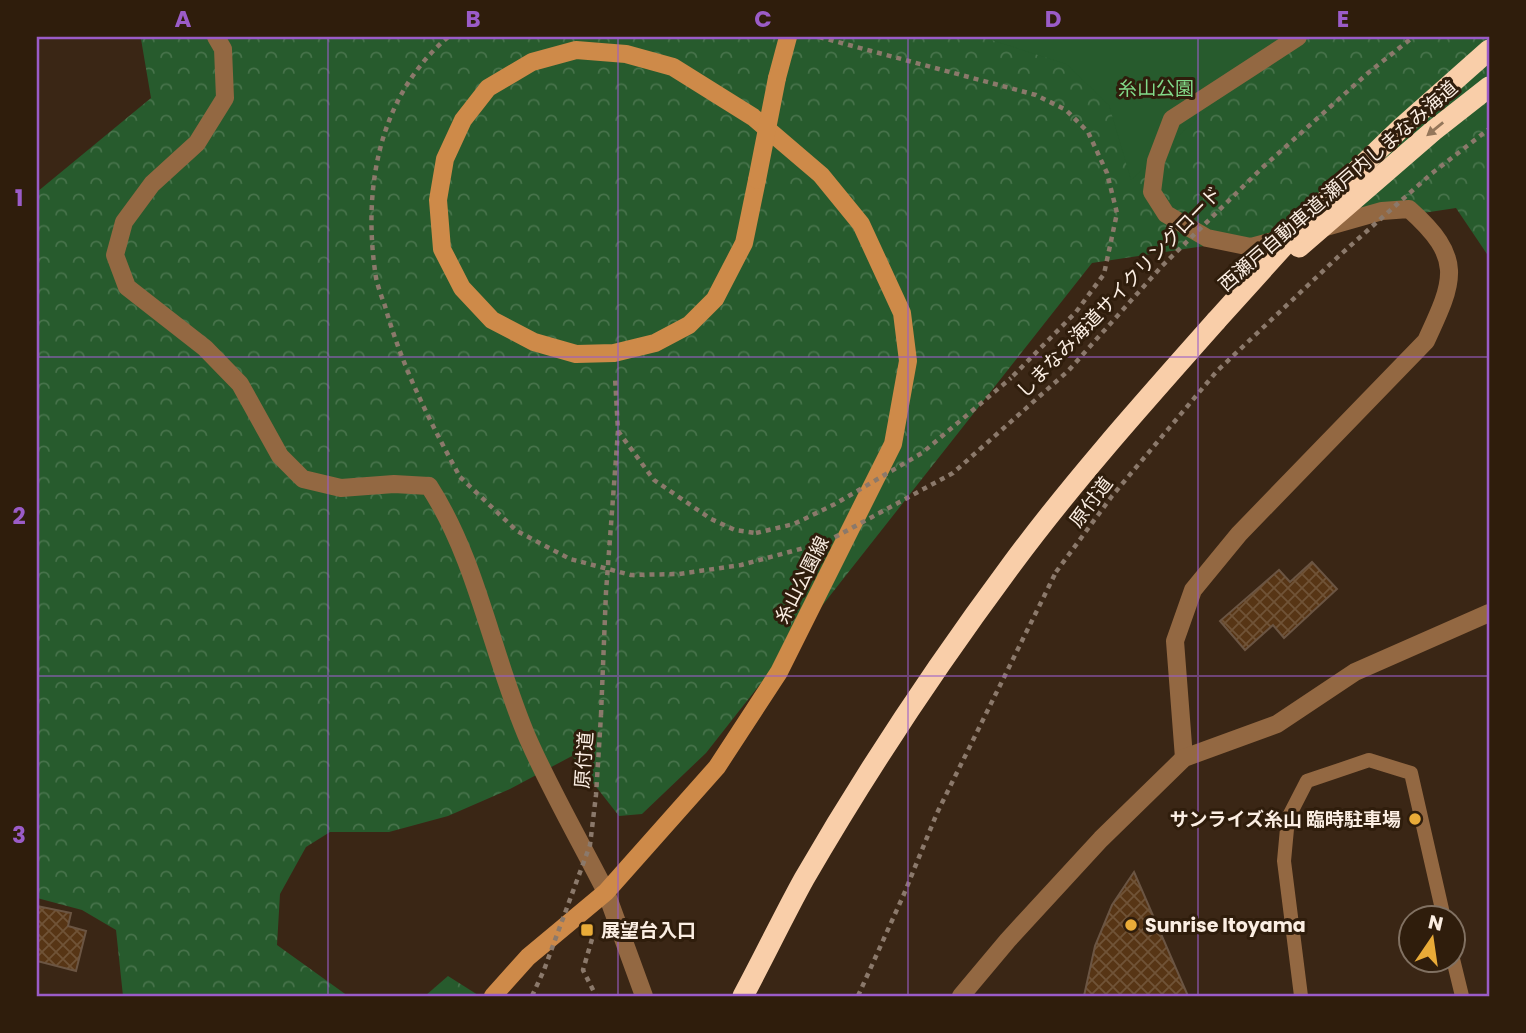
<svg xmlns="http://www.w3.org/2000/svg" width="1526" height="1033" font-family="Poppins,'Noto Sans JP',sans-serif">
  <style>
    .forest { fill: url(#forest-crowns) }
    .park { fill: #275b2d }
    .building { fill: url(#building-cross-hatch); stroke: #6b5543; stroke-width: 2 }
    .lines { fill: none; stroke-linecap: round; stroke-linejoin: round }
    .path { stroke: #8b796b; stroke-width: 4.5; stroke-dasharray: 5 5; stroke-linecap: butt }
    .service { stroke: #936842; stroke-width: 14 }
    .minor { stroke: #936842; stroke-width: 18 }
    .tertiary { stroke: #936842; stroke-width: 18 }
    .secondary { stroke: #ce8a49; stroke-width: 18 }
    .motorway { stroke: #f9cea9; stroke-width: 21 }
    .path-bridge { stroke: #8b796b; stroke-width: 4.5; stroke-dasharray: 5 5; stroke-linecap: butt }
    .secondary-bridge { stroke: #ce8a49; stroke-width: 18 }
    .motorway-bridge { stroke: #f9cea9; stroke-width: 21 }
    .oneway { fill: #94765a }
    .grid { fill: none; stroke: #9b5cc8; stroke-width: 2; stroke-opacity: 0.55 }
    .poi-dot { fill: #e9ab38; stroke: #2f1d0c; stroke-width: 2.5 }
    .labels { text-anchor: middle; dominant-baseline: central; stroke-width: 6; stroke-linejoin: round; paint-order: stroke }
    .park-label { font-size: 19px; fill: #82da89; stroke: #2f1d0c }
    .street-label { font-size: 19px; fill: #fbeee3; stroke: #2f1d0c }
    .poi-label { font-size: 19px; font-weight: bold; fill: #fbeee3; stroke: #2f1d0c; text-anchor: start }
    .neatline { fill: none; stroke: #9b5cc8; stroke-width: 2.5 }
    .grid-label { font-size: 23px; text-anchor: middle; font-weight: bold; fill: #9b5cc8 }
  </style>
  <defs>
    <pattern id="forest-crowns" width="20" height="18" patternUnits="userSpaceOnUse" patternTransform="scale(1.75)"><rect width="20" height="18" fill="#275b2d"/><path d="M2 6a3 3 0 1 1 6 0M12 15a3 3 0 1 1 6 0" fill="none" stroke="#47734b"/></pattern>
    <pattern id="building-cross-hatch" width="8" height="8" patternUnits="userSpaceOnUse" patternTransform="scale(1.75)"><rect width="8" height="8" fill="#573515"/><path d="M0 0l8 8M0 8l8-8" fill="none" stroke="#705337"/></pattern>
  </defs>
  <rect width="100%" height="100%" fill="#3a2615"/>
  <!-- forest -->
  <g class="forest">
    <path d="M 136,37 L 1489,37 L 1489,257 L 1456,208 L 1092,263 L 706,753 L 642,814 L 619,816 L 572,756 L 510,789 L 448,816 L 389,832 L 330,832 L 306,847 L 280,894 L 277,945 L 348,996 L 123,996 L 116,930 L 82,910 L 37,898 L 37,192 L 151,98 L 141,39 Z"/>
    <path d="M 448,976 L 478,995 L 425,996 Z"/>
  </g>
  <!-- park -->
  <path class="park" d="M 982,37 L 1285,37 L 1131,180 L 1109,105 L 1066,64 Z"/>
  <!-- building -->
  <g class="building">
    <path d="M 1312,562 L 1337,589 L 1284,638 L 1273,625 L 1245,650 L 1220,621 L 1279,570 L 1290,582 Z"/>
    <path d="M 1134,872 L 1188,996 L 1084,996 L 1095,946 L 1112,905 Z"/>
    <path d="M 37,906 L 71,913 L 68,926 L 86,931 L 76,971 L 37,961 Z"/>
  </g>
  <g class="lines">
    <!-- path -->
    <g class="path">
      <path d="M 448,37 C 380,95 363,185 375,271 C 376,282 381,295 385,306 C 402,367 430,422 460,477"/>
      <path d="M 819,37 L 1036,95 L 1066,110 L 1088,132 L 1107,173 L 1117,213 L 1104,274 L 1076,312 L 1011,378"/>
      <path d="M 618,431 L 654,480 L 711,519 L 735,530 L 756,533"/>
      <path d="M 601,715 L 606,592 L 618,431 L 615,377"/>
      <path d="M 592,939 L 583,970 L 596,996"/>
      <path d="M 858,996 L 904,894 L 937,813 L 1056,572"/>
    </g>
    <!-- service -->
    <g class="service">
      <path d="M 1452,955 L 1462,996"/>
      <path d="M 1301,996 L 1284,861 L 1288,818 L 1307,781 L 1369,760 L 1411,773 L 1444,918"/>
    </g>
    <!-- minor -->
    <g class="minor">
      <path d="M 216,37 L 223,49 L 225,98 L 197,143 L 152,184 L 124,222 L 115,255 L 127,287 L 205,348 L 240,384 L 280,456 L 303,479 L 341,488 L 394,484 L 429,486 C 478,562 492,656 528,739 C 551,791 580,841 606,892"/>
      <path d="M 1295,235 L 1251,247 L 1207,238 L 1166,214 L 1152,192 L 1156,161 L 1172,119 L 1298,37"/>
      <path d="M 1184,758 L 1175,641 L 1193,590 L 1239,534 L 1426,341 C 1455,279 1464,258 1409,209 L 1382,211 L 1322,228"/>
      <path d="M 961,996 L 1008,940 L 1101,839 L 1184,758 L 1277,724 L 1355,672 L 1489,613"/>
    </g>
    <!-- tertiary -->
    <path class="tertiary" d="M 606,892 L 644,996"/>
    <!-- secondary -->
    <g class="secondary">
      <path d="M 777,78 L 788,37"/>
      <path d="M 493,996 L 528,957 L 606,892 L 717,767 L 779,672 L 893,444 L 908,361 L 902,313 L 861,224 L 821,175 L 753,117 L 673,67 L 626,54 L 576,50 L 532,62 L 488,88 L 463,120 L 445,159 L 438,200 L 442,249 L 462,288 L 492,320 L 534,342 L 576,354 L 614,353 L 655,343 L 689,325 L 715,299 L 744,243 L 757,180"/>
    </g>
    <!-- motorway -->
    <path class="motorway" d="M 743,996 C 764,957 783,917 804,879 C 867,770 937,665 1012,564 C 1075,479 1146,400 1216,321"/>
    <!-- path-bridge -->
    <g class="path-bridge">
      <path d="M 460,477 L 517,531 L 570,559 L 631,575 L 679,574 L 741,565 L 826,542 L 953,473 L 1068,371 L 1162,266 L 1263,167 L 1368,73 L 1413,37"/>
      <path d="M 756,533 L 794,524 L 835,504 L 922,453 L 1011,378"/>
      <path d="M 1056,572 L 1112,496 L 1217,371 L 1340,255 L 1431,174 L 1489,129"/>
      <path d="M 532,996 L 544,970 L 590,845 L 596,795 L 601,715"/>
    </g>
    <!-- secondary-bridge -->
    <path class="secondary-bridge" d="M 757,180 L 777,78"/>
    <!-- motorway-bridge -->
    <g class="motorway-bridge">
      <path d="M 1299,247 L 1433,131 L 1489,87"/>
      <path d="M 1216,321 L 1318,208 L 1401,128 L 1489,50"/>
    </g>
  </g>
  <!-- one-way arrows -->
  <defs><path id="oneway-solid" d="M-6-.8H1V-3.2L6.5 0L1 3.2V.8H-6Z" transform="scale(1.75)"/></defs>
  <use class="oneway" href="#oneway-solid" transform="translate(1435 129) rotate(141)"/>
  <!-- grid -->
  <path class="grid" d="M 328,37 L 328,996M 618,37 L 618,996M 908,37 L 908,996M 1198,37 L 1198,996M 37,357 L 1489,357M 37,676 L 1489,676"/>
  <!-- markers -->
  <g class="poi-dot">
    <circle cx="1415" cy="819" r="7"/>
    <circle cx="1131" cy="925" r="7"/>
    <rect x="580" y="923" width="14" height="14" rx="3.5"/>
  </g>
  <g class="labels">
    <!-- park labels -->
    <g class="park-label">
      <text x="1156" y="88">糸山公園</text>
    </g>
    <!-- street labels -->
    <g class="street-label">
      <text transform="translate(1338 186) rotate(-41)">西瀬戸自動車道;瀬戸内しまなみ海道</text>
      <text transform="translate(1119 292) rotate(-46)">しまなみ海道サイクリングロード</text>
      <text transform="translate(1091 502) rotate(-53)">原付道</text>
      <text transform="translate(802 580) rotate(-63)">糸山公園線</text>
      <text transform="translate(584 760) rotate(-86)">原付道</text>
    </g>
    <!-- poi labels -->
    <g class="poi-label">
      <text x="1401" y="819" text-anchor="end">サンライズ糸山 臨時駐車場</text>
      <text x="1145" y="925">Sunrise Itoyama</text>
      <text x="601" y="930">展望台入口</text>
    </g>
  </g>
  <!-- border -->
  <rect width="1526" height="1033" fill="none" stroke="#2f1d0c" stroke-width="77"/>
  <!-- north arrow -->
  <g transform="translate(1432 939) rotate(13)"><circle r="33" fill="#2f1d0c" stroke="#817162" stroke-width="2"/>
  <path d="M0-5L12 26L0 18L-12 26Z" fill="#e9ab38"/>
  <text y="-10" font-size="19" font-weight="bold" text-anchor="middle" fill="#fbeee3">N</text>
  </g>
  <rect x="38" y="38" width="1450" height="957" class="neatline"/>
  <g class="grid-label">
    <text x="183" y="27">A</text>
    <text x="473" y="27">B</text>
    <text x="763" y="27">C</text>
    <text x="1053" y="27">D</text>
    <text x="1343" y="27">E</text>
    <text x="19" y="206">1</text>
    <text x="19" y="524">2</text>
    <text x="19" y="843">3</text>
  </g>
</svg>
